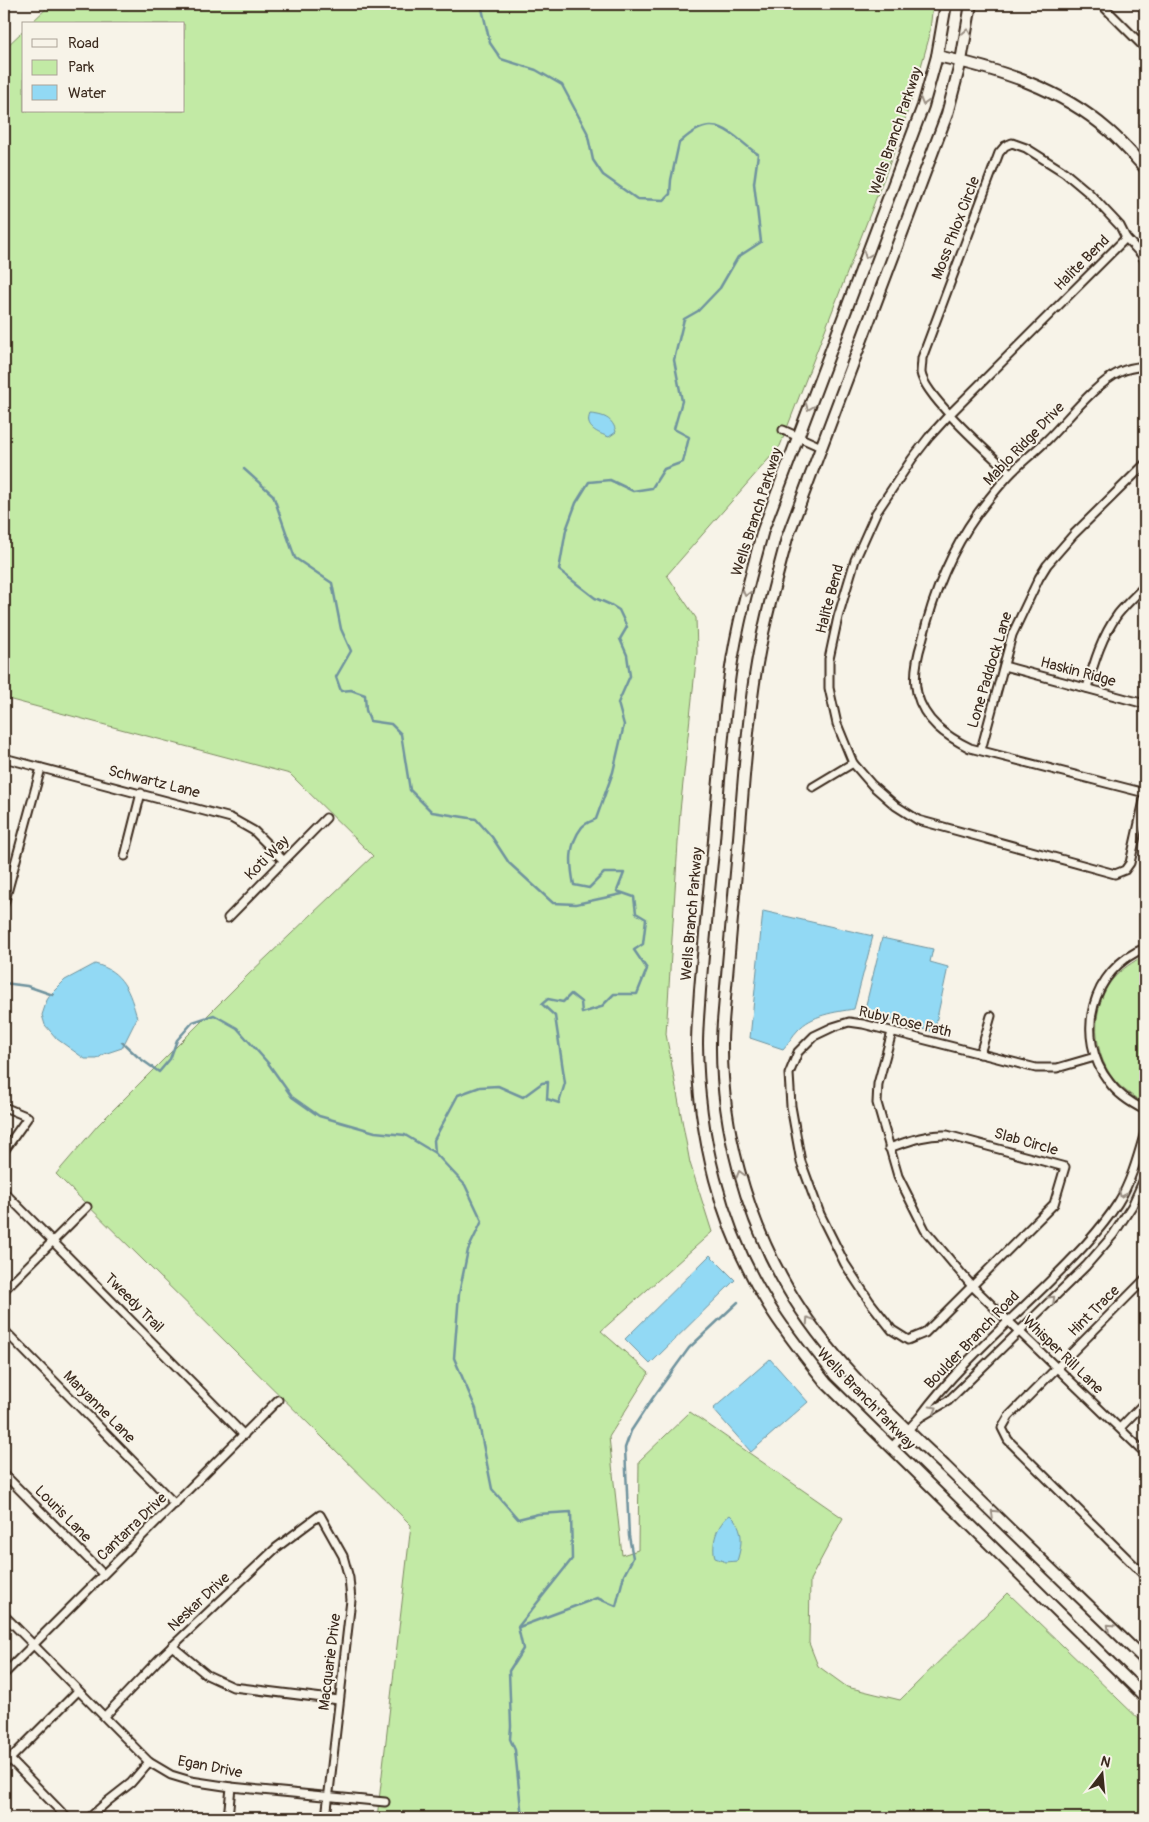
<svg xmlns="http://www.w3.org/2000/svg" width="1149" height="1822" font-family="Pangolin,sans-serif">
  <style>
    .green { fill: #c2eaa5; stroke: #7e8a62 }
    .water { fill: #92d9f4; stroke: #6f939e }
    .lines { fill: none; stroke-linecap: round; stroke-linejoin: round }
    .stream { stroke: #6f939e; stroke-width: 2.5 }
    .street-casing { stroke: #3b2a1e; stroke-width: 11 }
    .secondary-casing { stroke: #3b2a1e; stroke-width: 14 }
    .street { stroke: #f7f3e8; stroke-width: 7 }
    .secondary { stroke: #f7f3e8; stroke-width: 10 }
    .oneway { stroke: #998e83 }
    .labels { text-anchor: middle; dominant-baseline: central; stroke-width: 4; stroke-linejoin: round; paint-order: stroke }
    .street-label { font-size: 15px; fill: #3b2a1e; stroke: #f7f3e8 }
  </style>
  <rect width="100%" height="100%" fill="#f7f3e8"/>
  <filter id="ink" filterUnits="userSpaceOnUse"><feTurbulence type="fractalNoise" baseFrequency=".02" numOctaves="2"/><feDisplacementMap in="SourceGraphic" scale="10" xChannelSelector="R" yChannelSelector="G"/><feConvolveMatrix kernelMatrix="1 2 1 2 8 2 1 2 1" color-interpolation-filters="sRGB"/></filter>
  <g filter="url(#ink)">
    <!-- green -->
    <g class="green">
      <path d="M 51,4 L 933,4 L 929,38 L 913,95 L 894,152 L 780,446 L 667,575 L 696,618 L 697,652 L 680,811 L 666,1034 L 690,1163 L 712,1232 L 601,1331 L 649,1373 L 609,1437 L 622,1555 L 638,1550 L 639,1461 L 690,1412 L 843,1518 L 810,1580 L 809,1643 L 818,1666 L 847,1687 L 900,1700 L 1008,1593 L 1145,1725 L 1145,1818 L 377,1818 L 411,1525 L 56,1174 L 98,1125 L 249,974 L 373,856 L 290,774 L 4,698 L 4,49 L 24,30 L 24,111 L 184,111 L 184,24 L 30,24 Z"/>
      <path d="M 1145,955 L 1145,1104 C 1139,1100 1132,1096 1126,1091 C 1093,1067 1087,1012 1112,980 C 1121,969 1133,962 1145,955 Z"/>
    </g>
    <!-- water -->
    <g class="water">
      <path d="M 590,414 C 603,415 613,418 616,432 L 609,437 C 598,433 584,428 590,414 Z"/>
      <path d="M 763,911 L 873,936 L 854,1009 C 835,1012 811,1015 798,1030 C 792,1036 789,1043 783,1049 L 750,1038 Z"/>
      <path d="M 882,938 L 933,949 L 930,962 L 948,967 L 934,1032 L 864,1013 Z"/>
      <path d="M 95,964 C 123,971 130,992 137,1018 L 122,1048 L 104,1054 L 97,1059 L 85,1059 L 57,1039 L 45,1025 L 42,1015 L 47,1000 L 51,994 L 65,980 Z"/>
      <path d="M 710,1255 L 735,1280 L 650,1364 L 625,1339 Z"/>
      <path d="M 770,1359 L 808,1402 L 751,1452 L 713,1409 Z"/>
      <path d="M 730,1515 C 745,1528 742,1545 737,1561 L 726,1562 L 715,1558 C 711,1543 717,1524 730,1515 Z"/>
    </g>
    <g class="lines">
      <!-- stream -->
      <g class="stream">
        <path d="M 481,4 L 490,43 L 501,59 L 536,70 L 562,85 L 587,132 L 593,160 L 603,175 L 637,199 L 664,200 L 670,194 L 671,180 L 679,143 C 684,139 689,134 695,131 C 722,115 738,142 758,154 L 754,183 L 761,242 L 738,257 L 720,288 L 698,311 L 684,319 L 674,360 L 682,401 L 674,429 L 689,437 L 683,462 L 664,469 L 652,488 L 633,491 L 610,480 L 589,482 L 576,503 L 566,530 L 559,570 L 595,598 L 611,605 L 619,610 L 627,627 L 620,639 L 627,655 L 630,676 L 618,703 L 624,725 L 613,772 L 596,819 C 592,821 585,823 582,827 C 568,845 570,865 574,885 L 589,888 L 604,873 L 624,873 L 617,891 L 634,897 L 636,913 L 646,919 L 643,944 L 634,950 L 647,969 L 637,994 L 614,994 L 601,1007 L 582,1013 L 581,1002 L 571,994 L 563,1002 L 548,999 L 542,1004 L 555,1016 L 565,1083 L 559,1103 L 547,1099 L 548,1082 L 542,1083 L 523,1097 L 498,1086 L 480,1087 L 458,1095 L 434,1140 L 435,1153 L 465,1185 L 482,1221 L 468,1250 L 459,1294 L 454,1358 L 476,1409 L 492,1489 L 518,1519 L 538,1514 L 571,1512 L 572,1559 L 518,1627 L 523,1649 L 509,1671 L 511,1726 L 510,1739 L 515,1750 L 522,1818"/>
        <path d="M 244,469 L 273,495 L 295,558 L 332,583 L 341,629 L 351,651 L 336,677 L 341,691 L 351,690 L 365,695 L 366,710 L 370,721 L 391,724 L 401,734 L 410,790 L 432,812 L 476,819 L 492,837 L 509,863 L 553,903 L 576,904 L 622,894"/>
        <path d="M 4,983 L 27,986 L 53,995"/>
        <path d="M 122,1042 L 138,1057 L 159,1072 L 170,1059 L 177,1040 L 193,1022 L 214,1015 L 237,1028 L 268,1063 L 292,1097 L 319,1116 L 375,1132 L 405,1135 L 435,1153"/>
        <path d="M 519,1627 L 597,1598 L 616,1606 L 624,1575 L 633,1558 L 629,1536 L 625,1448 L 631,1431 L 652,1399 L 689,1348 L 738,1302"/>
      </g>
      <defs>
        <g id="street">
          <path d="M 1101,4 L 1145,48"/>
          <path d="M 1126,238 L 950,414 L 929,437 L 912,459 L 876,513 L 855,560 L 838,617 L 829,659 L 829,688 L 837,724 L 853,763 L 872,785 L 896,806 L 918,820 L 1115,874 L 1125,870 L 1130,863 L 1145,796"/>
          <path d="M 1145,366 C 1136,367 1128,368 1120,372 C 1096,383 1067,420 1048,439 C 1036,451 1023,461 1012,472 C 1000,484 988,500 978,513 C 950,552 933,595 922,641 C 917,657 913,676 917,693 C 924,721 946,736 970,748 L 1145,793"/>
          <path d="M 783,430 L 821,447"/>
          <path d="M 1010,473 C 991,455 925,397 921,373 C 921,369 922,363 922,358 L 999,153 L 1005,146 L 1012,143 L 1026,148 L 1064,172 L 1089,193 L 1120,226 L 1126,238 L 1141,254 L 1145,261"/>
          <path d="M 1004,666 L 1145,704"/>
          <path d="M 1087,688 C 1094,662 1102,636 1118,614 C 1126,604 1136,595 1145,586"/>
          <path d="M 981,750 L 1012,635 L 1039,578 L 1047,565 L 1074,534 L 1145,464"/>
          <path d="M 4,758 L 231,818 L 254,831 L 283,860"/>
          <path d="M 813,787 L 853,763"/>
          <path d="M 125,856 L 141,793"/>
          <path d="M 4,904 L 41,768"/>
          <path d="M 228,918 L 326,818"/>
          <path d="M 1145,948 C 1091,969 1074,1037 1109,1082 C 1118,1095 1131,1103 1145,1110"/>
          <path d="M 892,1032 L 878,1084 L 877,1103 L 898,1176 L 925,1230 L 971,1285 L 1145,1453"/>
          <path d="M 980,1054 L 991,1016"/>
          <path d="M 4,1107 L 28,1117 L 4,1151"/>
          <path d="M 1145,1132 C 1138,1156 1131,1182 1118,1203 C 1098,1234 1071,1260 1045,1286 C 1002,1328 955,1369 919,1418 L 948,1401 L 1086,1266 L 1113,1235 L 1132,1206 L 1145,1177"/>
          <path d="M 889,1148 C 909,1141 927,1134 947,1135 L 1065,1167 L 1054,1204 L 925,1333 L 908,1340 L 892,1330 L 870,1302 L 845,1264 L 820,1214 L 801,1162 L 791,1106 L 789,1074 L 798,1052 L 814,1036 L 833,1027 L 849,1022 L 863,1024 L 1036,1068 L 1057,1068 L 1095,1057"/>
          <path d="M 4,1192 L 244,1435"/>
          <path d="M 1145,1279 L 1009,1416 L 1002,1428 L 1008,1440 L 1145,1576"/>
          <path d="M 4,1290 L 87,1207"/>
          <path d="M 4,1330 L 175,1504"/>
          <path d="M 1120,1428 L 1145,1402"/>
          <path d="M 891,1448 L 919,1418"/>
          <path d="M 4,1474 L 103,1574"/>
          <path d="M 4,1615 L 149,1762 L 171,1775 L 191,1781 L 231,1787 L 385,1802"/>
          <path d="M 172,1646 L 207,1675 L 233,1687 L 339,1700"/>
          <path d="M 4,1674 L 278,1400"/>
          <path d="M 105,1716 L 162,1656 L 276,1548 L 320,1515 L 343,1556 L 349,1578 L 351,1600 L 326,1818"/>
          <path d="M 4,1753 L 67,1818"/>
          <path d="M 4,1765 L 78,1691"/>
          <path d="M 89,1818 L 108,1801 L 131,1783 L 149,1762"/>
          <path d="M 228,1818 L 231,1787"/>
        </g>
        <g id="secondary">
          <path d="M 946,4 L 937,56 L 923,106 L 763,530 C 750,578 737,625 730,674 C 722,733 718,793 713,852 C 708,898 704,944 700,990 C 699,1008 697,1026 697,1044 C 698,1133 720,1228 768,1304 C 785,1332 806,1358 826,1383 L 1145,1697"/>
          <path d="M 971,4 L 961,61 L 947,114 L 787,538 C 775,584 762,629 755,676 C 746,734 743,792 738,850 C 734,899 729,948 725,998 C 724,1012 722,1028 722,1043 C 721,1127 746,1216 788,1289 C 828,1358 889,1413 946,1467 C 1012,1532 1079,1596 1145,1660"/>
          <path d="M 937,56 C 998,69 1060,88 1108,130 C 1121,141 1133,155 1145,168"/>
        </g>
      </defs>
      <!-- street casing -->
      <use href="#street" class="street-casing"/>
      <!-- secondary casing -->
      <use href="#secondary" class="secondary-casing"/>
      <!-- street -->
      <use href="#street" class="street"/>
      <!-- secondary -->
      <use href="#secondary" class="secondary"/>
    </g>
    <!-- one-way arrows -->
    <defs><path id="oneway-chevron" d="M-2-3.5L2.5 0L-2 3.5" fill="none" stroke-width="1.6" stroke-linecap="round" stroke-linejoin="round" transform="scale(1.25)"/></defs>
    <g class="oneway">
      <use href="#oneway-chevron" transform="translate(967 32) rotate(-79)"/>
      <use href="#oneway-chevron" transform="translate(924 102) rotate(107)"/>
      <use href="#oneway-chevron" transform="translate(867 255) rotate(111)"/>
      <use href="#oneway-chevron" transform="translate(809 407) rotate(111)"/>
      <use href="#oneway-chevron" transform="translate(746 593) rotate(105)"/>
      <use href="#oneway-chevron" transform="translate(740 1174) rotate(-106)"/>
      <use href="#oneway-chevron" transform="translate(1122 1194) rotate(116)"/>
      <use href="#oneway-chevron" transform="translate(1052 1299) rotate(-44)"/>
      <use href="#oneway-chevron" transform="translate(809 1320) rotate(-124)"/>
      <use href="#oneway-chevron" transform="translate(934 1409) rotate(-30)"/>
      <use href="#oneway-chevron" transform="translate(994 1513) rotate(-136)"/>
      <use href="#oneway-chevron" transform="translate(1110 1627) rotate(-136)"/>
    </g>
  </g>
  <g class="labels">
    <!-- street labels -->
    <g class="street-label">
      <text transform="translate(896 131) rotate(-71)">Wells Branch Parkway</text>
      <text transform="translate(956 228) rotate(-69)">Moss Phlox Circle</text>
      <text transform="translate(1082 263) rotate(-45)">Halite Bend</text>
      <text transform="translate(1024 444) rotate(-46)">Mablo Ridge Drive</text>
      <text transform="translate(757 512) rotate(-72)">Wells Branch Parkway</text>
      <text transform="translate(830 599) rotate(-75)">Halite Bend</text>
      <text transform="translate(990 670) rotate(-73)">Lone Paddock Lane</text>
      <text transform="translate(1078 672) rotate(15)">Haskin Ridge</text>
      <text transform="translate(154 782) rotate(14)">Schwartz Lane</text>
      <text transform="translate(267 858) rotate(-45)">Koti Way</text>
      <text transform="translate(692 914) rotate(-85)">Wells Branch Parkway</text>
      <text transform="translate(905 1022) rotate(13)">Ruby Rose Path</text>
      <text transform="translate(1026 1142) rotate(16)">Slab Circle</text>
      <text transform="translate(134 1303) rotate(45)">Tweedy Trail</text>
      <text transform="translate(1094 1311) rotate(-45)">Hint Trace</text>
      <text transform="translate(972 1340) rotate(-46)">Boulder Branch Road</text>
      <text transform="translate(1063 1355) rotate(44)">Whisper Rill Lane</text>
      <text transform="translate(866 1399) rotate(46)">Wells Branch Parkway</text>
      <text transform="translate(99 1407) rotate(45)">Maryanne Lane</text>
      <text transform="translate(63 1514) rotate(45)">Louris Lane</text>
      <text transform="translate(132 1527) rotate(-44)">Cantarra Drive</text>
      <text transform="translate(199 1602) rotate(-43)">Neskar Drive</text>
      <text transform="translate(330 1662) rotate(-83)">Macquarie Drive</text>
      <text transform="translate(210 1767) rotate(11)">Egan Drive</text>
    </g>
  </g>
  <!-- margin -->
  <rect width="1149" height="1822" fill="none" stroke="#f7f3e8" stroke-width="20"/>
  <rect x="10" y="10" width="1129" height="1802" fill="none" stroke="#3b2a1e" stroke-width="2" filter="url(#ink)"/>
  <!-- legend -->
  <rect x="22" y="22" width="162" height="90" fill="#f7f3e8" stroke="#aca397"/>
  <rect x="32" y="39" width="25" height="8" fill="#f7f3e8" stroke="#aca397"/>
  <text x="68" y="48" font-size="15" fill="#3b2a1e">Road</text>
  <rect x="32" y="60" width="25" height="15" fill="#c2eaa5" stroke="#aca397"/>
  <text x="68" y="72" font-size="15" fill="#3b2a1e">Park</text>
  <rect x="32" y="85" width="25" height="15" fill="#92d9f4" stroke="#aca397"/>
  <text x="68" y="98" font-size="15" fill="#3b2a1e">Water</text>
  <!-- north arrow -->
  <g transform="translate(1102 1774) rotate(16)" stroke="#f7f3e8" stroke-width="4" paint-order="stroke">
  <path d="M0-4L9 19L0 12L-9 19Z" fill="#3b2a1e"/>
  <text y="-8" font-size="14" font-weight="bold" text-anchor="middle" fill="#3b2a1e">N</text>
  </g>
</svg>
